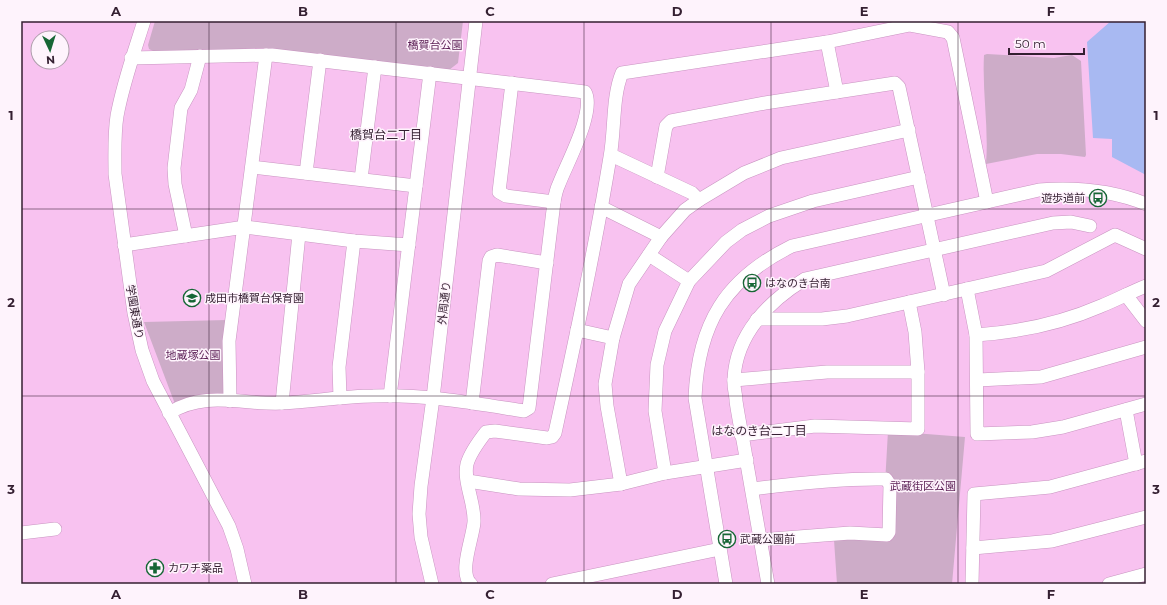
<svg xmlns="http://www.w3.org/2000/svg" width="1167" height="605" font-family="Montserrat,'Noto Sans JP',sans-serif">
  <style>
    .green { fill: #cdacc8 }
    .water { fill: #a8b9f2 }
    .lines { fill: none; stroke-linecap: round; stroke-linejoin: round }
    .minor-casing { stroke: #c894c0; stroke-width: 14 }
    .minor { stroke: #fff; stroke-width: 13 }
    .grid { fill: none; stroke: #341f31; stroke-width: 1; stroke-opacity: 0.55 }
    .labels { text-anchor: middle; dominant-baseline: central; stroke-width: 3; stroke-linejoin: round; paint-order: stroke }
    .park-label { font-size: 11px; fill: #5a1d54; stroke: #fef3fc }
    .poi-label { font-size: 11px; fill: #341f31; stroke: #fef3fc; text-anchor: start }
    .street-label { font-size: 11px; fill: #341f31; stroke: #fef3fc }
    .neighbourhood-label { font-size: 12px; fill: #341f31; stroke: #fef3fc }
    .neatline { fill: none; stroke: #341f31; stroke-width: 1.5 }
    .grid-label { font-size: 13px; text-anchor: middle; font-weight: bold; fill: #341f31 }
  </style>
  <rect width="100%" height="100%" fill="#f8c2f0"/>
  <!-- green -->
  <g class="green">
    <path d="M 155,21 L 463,21 L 458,63 L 449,70 L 283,52 L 268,48 L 155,52 L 149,49 L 148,45 Z"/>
    <path d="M 987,54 L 1054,58 L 1072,55 L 1081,61 L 1086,155 L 1085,157 L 1061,154 L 1037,154 L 986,164 C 989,128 982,92 984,55 Z"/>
    <path d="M 227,320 L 226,395 L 197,395 L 175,404 L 144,322 Z"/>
    <path d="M 888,431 L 965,437 L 952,584 L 837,584 L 834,540 L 882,537 Z"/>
  </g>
  <!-- water -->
  <path class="water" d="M 1111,21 L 1146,21 L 1146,175 L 1112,157 L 1112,139 L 1093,138 L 1087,42 Z"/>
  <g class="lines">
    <defs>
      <g id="minor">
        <path d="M 144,21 C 134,53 123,83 117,116 C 114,135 115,155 115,174 L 134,313 L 142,350 L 153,381 L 229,526 L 237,549 L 245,584"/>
        <path d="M 827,42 L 837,92"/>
        <path d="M 131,58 L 272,55 L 585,92 C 596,111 566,165 559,184 C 556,190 555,196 554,202 L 529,408 L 524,411 C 473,403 424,394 373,396 C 342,396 312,402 282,403 C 242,405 206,390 169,413"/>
        <path d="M 512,83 L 499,192 L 506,196 L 554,202"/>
        <path d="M 611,155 L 692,193 L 699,200"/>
        <path d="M 252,167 L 416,186"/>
        <path d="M 306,173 L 320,60"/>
        <path d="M 657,177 L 666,126 L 671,121 L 765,103 L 895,83 L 899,87 L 944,295"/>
        <path d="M 361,179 L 375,67"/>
        <path d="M 601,207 L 661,237"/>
        <path d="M 186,236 L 175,184 L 174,168 L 181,108 L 191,90 L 200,56"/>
        <path d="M 124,245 L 245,227 L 354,241 L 409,245"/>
        <path d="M 649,255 L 689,281"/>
        <path d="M 967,289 L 976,335 L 977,434 L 1032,432 L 1063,427 L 1146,404"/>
        <path d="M 1126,295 L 1146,321"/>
        <path d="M 757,319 L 822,319 L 847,316 L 1046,271 L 1115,235 L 1146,249"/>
        <path d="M 577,330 L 613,338"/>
        <path d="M 976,335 C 1019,332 1062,323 1101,306 C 1116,300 1131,292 1146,286"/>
        <path d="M 734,380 L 827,372 L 918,372"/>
        <path d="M 978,380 L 1041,377 L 1146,347"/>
        <path d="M 390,396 L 430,73"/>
        <path d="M 340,398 L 339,367 L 354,241"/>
        <path d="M 230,401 L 229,341 L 266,55"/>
        <path d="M 282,403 L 299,234"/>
        <path d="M 472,403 L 489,261 L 491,257 L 497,255 L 547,263"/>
        <path d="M 1126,410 L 1136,464"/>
        <path d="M 741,435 L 815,426 L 918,429 L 918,372 L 915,332 L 909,302"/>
        <path d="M 665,473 L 655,411 L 657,365 L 665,331 L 689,281 L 726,242 L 742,230 L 769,216 L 813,201 L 919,177"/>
        <path d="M 468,481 L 519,489 L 570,490 L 621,484 L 665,473 L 747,460"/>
        <path d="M 621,484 L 607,406 L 605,384 L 613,338 L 629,284 L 661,237 L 685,210 L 699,200 L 744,173 L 781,158 L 909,130"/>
        <path d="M 752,489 C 797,483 841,478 886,479 L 890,485 L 889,532 L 887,535 L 850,533 L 760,540"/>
        <path d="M 21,533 L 55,529"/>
        <path d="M 973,548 L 1052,541 L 1146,517"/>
        <path d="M 432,584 L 421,537 L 419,514 L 421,486 L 433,398 L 476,21"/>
        <path d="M 471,584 C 458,573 473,538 474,522 C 475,503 463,482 467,464 C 470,453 479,441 486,432 L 495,431 L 547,438 L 552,437 L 555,433 C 575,341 595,249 610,157 C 615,131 612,97 622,73 L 827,42 L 910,25 L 948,32 L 953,38 L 987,202"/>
        <path d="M 552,584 L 720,549"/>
        <path d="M 726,584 L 695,398 C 698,324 725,279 792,246 L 1039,190 C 1077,187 1111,190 1146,204"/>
        <path d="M 768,584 C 761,544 754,504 747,464 C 744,443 739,422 736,401 C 736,394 733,386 734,379 C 736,334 769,301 805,279 L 1053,223 L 1071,222 L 1090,226"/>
        <path d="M 972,584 L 974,494 L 1050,487 L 1146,461"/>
        <path d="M 1109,584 L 1146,574"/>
      </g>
    </defs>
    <!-- minor casing -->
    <use href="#minor" class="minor-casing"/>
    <!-- minor -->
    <use href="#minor" class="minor"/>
  </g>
  <!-- grid -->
  <path class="grid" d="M 209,21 L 209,584M 396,21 L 396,584M 584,21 L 584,584M 771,21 L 771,584M 958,21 L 958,584M 21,209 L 1146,209M 21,396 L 1146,396"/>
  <!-- icons -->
  <defs>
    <symbol id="bus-ring" viewBox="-11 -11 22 22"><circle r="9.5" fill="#fef3fc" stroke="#166635" stroke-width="1.5"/><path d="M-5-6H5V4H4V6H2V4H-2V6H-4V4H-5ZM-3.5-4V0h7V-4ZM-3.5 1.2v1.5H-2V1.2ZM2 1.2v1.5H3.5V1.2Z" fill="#166635"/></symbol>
    <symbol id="school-ring" viewBox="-11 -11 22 22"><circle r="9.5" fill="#fef3fc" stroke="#166635" stroke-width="1.5"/><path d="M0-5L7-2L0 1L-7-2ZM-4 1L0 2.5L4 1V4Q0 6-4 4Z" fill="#166635"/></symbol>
    <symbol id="pharmacy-ring" viewBox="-11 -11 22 22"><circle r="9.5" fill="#fef3fc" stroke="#166635" stroke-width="1.5"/><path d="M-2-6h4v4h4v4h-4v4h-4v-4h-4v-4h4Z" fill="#166635"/></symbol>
  </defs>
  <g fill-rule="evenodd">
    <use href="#bus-ring" x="1088" y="188" width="20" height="20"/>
    <use href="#bus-ring" x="742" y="273" width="20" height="20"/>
    <use href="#school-ring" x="182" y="288" width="20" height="20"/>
    <use href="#bus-ring" x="717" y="529" width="20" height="20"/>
    <use href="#pharmacy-ring" x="145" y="558" width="20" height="20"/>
  </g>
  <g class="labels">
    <!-- park labels -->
    <g class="park-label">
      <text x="435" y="45">橋賀台公園</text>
      <text x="193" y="355">地蔵塚公園</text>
      <text x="923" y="486">武蔵街区公園</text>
    </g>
    <!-- poi labels -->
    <g class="poi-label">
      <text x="1085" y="198" text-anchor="end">遊歩道前</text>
      <text x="765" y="283">はなのき台南</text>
      <text x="205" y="298">成田市橋賀台保育園</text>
      <text x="740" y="539">武蔵公園前</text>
      <text x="168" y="568">カワチ薬品</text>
    </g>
    <!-- street labels -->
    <g class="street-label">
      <text transform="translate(444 303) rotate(-84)">外周通り</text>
      <text transform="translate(135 312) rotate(80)">学園東通り</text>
    </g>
    <!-- neighbourhood labels -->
    <g class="neighbourhood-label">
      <text x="386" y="134">橋賀台二丁目</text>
      <text x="759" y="430">はなのき台二丁目</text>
    </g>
  </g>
  <!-- border -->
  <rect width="1167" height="605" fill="none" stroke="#fef3fc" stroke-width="44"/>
  <!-- north arrow -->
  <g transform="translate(50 50) rotate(176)"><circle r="19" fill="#fef3fc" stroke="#ad9eab"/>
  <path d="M0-3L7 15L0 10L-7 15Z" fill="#166635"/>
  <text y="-6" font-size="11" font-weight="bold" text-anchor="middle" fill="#341f31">N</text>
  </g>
  <!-- scale -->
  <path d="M1009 48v6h75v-6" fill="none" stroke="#341f31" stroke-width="2"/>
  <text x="1015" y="48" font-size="12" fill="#341f31" stroke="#fef3fc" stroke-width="3" paint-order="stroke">50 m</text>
  <rect x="22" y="22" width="1123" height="561" class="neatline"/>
  <g class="grid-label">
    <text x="116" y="16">A</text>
    <text x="303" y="16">B</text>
    <text x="490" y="16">C</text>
    <text x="677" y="16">D</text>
    <text x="864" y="16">E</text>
    <text x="1051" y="16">F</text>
    <text x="11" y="120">1</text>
    <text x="1156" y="120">1</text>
    <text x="11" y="307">2</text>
    <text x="1156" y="307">2</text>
    <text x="11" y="494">3</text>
    <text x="1156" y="494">3</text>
    <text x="116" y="599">A</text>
    <text x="303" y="599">B</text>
    <text x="490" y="599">C</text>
    <text x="677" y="599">D</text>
    <text x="864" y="599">E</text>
    <text x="1051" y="599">F</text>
  </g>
</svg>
